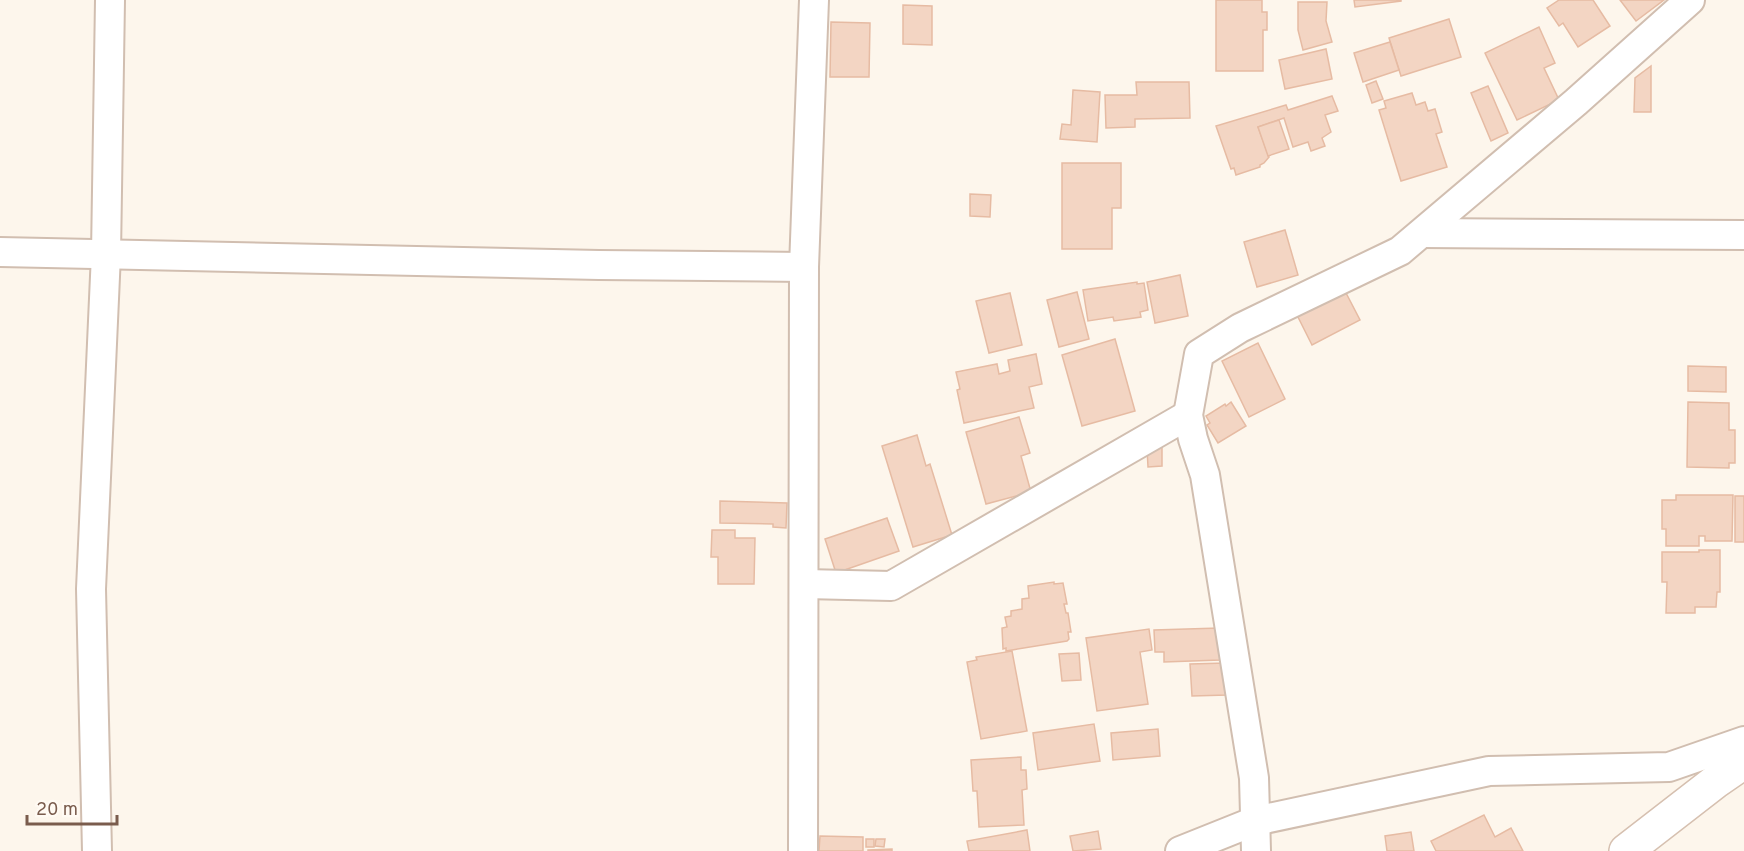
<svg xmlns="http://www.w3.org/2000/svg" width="1744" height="851" font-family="Overpass,sans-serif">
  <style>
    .building { fill: #f3d5c3; stroke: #e6bba3; stroke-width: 1.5 }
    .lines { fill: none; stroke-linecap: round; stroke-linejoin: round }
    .minor-casing { stroke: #d1beb0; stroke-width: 32 }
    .secondary-casing { stroke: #d6c0b0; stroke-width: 36 }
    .minor { stroke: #fff; stroke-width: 28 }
    .secondary { stroke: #fff; stroke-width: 33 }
  </style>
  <rect width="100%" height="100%" fill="#fdf6ec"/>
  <!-- building -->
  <g class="building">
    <path d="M 1216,0 L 1262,0 L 1262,12 L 1267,12 L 1267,30 L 1263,30 L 1263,71 L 1216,71 Z"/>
    <path d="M 1354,0 L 1401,0 L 1401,1 L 1355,7 Z"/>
    <path d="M 1559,0 L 1593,0 L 1610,26 L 1578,47 L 1563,23 L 1559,26 L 1547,8 Z"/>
    <path d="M 1620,0 L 1664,0 L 1636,21 Z"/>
    <path d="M 1298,2 L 1327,2 L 1326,21 L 1332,42 L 1303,50 L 1298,30 Z"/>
    <path d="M 903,5 L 932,6 L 932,45 L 903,44 Z"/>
    <path d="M 1449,19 L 1461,57 L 1401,76 L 1389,38 Z"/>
    <path d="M 831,22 L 870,23 L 869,77 L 830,77 Z"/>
    <path d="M 1539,27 L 1555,63 L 1544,68 L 1559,100 L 1517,120 L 1485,53 Z"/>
    <path d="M 1390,42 L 1399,70 L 1363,82 L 1354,53 Z"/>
    <path d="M 1326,49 L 1332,79 L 1285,89 L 1279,60 Z"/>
    <path d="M 1651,66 L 1651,112 L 1634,112 L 1635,78 Z"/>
    <path d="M 1376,81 L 1383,99 L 1372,103 L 1366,85 Z"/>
    <path d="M 1136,82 L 1189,82 L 1190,118 L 1135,119 L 1135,127 L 1106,128 L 1105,95 L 1137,95 Z"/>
    <path d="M 1488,86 L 1508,133 L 1491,141 L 1471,93 Z"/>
    <path d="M 1073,90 L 1100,92 L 1097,142 L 1060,139 L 1062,124 L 1071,125 Z"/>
    <path d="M 1412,93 L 1416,105 L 1425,102 L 1428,111 L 1435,109 L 1442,132 L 1436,134 L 1447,167 L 1401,181 L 1379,110 L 1386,108 L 1384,101 Z"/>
    <path d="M 1332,96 L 1338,111 L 1325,115 L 1331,132 L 1322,138 L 1325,146 L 1311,151 L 1308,142 L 1293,147 L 1284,118 L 1258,127 L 1269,157 L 1264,163 L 1260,165 L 1260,167 L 1236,175 L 1234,168 L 1231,169 L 1216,126 L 1286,105 L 1288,110 Z"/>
    <path d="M 1279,120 L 1289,149 L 1268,156 L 1258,127 Z"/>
    <path d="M 1062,163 L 1121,163 L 1121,208 L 1112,208 L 1112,249 L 1062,249 Z"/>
    <path d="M 970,194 L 991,195 L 990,217 L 970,216 Z"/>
    <path d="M 1285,230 L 1298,275 L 1257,287 L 1244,242 Z"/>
    <path d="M 1180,275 L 1188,316 L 1155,323 L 1147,282 Z"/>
    <path d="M 1137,282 L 1137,284 L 1144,283 L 1148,310 L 1140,312 L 1141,317 L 1114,321 L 1113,317 L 1088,321 L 1083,290 Z"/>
    <path d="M 1345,291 L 1360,320 L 1312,345 L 1297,315 Z"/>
    <path d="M 1077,292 L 1089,339 L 1059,347 L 1047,300 Z"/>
    <path d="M 1010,293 L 1022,345 L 989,353 L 976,301 Z"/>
    <path d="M 1115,339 L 1135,411 L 1082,426 L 1062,355 Z"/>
    <path d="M 1258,343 L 1285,399 L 1249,417 L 1222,361 Z"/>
    <path d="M 1036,354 L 1042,384 L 1029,387 L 1034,408 L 964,423 L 957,390 L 960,389 L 956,372 L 997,364 L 999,374 L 1010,371 L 1008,360 Z"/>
    <path d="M 1688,366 L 1726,367 L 1726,392 L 1688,391 Z"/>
    <path d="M 1231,402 L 1246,426 L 1218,443 L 1207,425 L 1210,423 L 1206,416 L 1225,404 L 1226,406 Z"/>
    <path d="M 1688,402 L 1729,403 L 1729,430 L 1735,430 L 1735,463 L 1729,463 L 1729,468 L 1687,467 Z"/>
    <path d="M 1019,417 L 1030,453 L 1021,456 L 1031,492 L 986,504 L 966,432 Z"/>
    <path d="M 917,435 L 926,466 L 930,464 L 952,535 L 913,547 L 882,446 Z"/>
    <path d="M 1162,447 L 1162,466 L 1148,467 L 1147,448 Z"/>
    <path d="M 1676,495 L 1733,495 L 1732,541 L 1705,541 L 1705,536 L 1699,536 L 1699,546 L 1666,546 L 1666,529 L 1662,529 L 1662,500 L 1676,500 Z"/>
    <rect x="1735" y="496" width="9" height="46"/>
    <path d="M 720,501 L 787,503 L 786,528 L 773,527 L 773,524 L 720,523 Z"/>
    <path d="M 887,518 L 899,551 L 836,573 L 825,539 Z"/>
    <path d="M 712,530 L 735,530 L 735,538 L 755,538 L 754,584 L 718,584 L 718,557 L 711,557 Z"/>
    <path d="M 1699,550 L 1720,550 L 1720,592 L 1717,592 L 1716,607 L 1695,607 L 1695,613 L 1666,613 L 1667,582 L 1662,582 L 1662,552 L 1699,552 Z"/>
    <path d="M 1054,582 L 1054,584 L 1063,583 L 1067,604 L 1064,604 L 1066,613 L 1068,613 L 1071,632 L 1068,632 L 1069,639 L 1067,641 L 1006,651 L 1006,648 L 1003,649 L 1002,628 L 1007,627 L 1005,617 L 1011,616 L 1011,611 L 1022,609 L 1022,599 L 1029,598 L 1028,586 Z"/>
    <path d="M 1219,628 L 1220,660 L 1164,662 L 1164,652 L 1155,652 L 1154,630 Z"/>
    <path d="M 1149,629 L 1152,650 L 1140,652 L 1148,704 L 1097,711 L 1086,638 Z"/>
    <path d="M 1012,651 L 1027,731 L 981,739 L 967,662 L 977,660 L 976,657 Z"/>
    <path d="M 1079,653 L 1081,680 L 1062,681 L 1059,654 Z"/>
    <path d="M 1226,663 L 1227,695 L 1192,696 L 1190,664 Z"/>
    <path d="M 1094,724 L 1100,761 L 1038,770 L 1033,733 Z"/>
    <path d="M 1158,729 L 1160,756 L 1113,760 L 1111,733 Z"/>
    <path d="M 1021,757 L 1021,770 L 1026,770 L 1027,789 L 1022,790 L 1024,825 L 979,827 L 977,791 L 973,791 L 971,760 Z"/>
    <path d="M 1484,815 L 1495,837 L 1511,828 L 1523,851 L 1436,851 L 1431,841 Z"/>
    <path d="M 1027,830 L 1030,851 L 969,851 L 967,841 Z"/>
    <path d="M 1098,831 L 1101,849 L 1073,851 L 1070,836 Z"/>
    <path d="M 1411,832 L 1414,851 L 1387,851 L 1385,836 Z"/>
    <path d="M 820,836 L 863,837 L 863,851 L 819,851 Z"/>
    <rect x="866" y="839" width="8" height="8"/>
    <path d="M 876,839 L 885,839 L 884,847 L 875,846 Z"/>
    <path d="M 892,849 L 892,851 L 868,851 L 868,850 Z"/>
  </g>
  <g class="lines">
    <defs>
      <g id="minor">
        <path d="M 1423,233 L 1744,235"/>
        <path d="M 0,252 L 599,265 L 804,267"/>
        <path d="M 805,584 L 891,586 L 1188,415"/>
        <path d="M 97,851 L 91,589 L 106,254 L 110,0"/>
        <path d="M 803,851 L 804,267 L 814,0"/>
        <path d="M 1180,851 L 1255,821 L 1461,777 L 1489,771 L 1669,767 L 1744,741"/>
        <path d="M 1256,851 L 1254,778 L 1205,475 L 1193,439 L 1188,415 L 1199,354 L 1240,328 L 1400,251 L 1576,102 L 1690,0"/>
      </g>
      <path id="secondary" d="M 1626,851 L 1715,782 L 1744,762"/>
    </defs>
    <!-- minor casing -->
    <use href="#minor" class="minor-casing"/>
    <!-- secondary casing -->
    <use href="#secondary" class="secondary-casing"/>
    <!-- minor -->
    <use href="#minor" class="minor"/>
    <!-- secondary -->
    <use href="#secondary" class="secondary"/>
  </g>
  <!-- scale -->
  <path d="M27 815v9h90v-9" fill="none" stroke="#7a5c4d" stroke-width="3"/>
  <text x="36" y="815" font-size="18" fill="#7a5c4d" stroke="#fffaf3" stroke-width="4.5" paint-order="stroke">20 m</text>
</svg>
